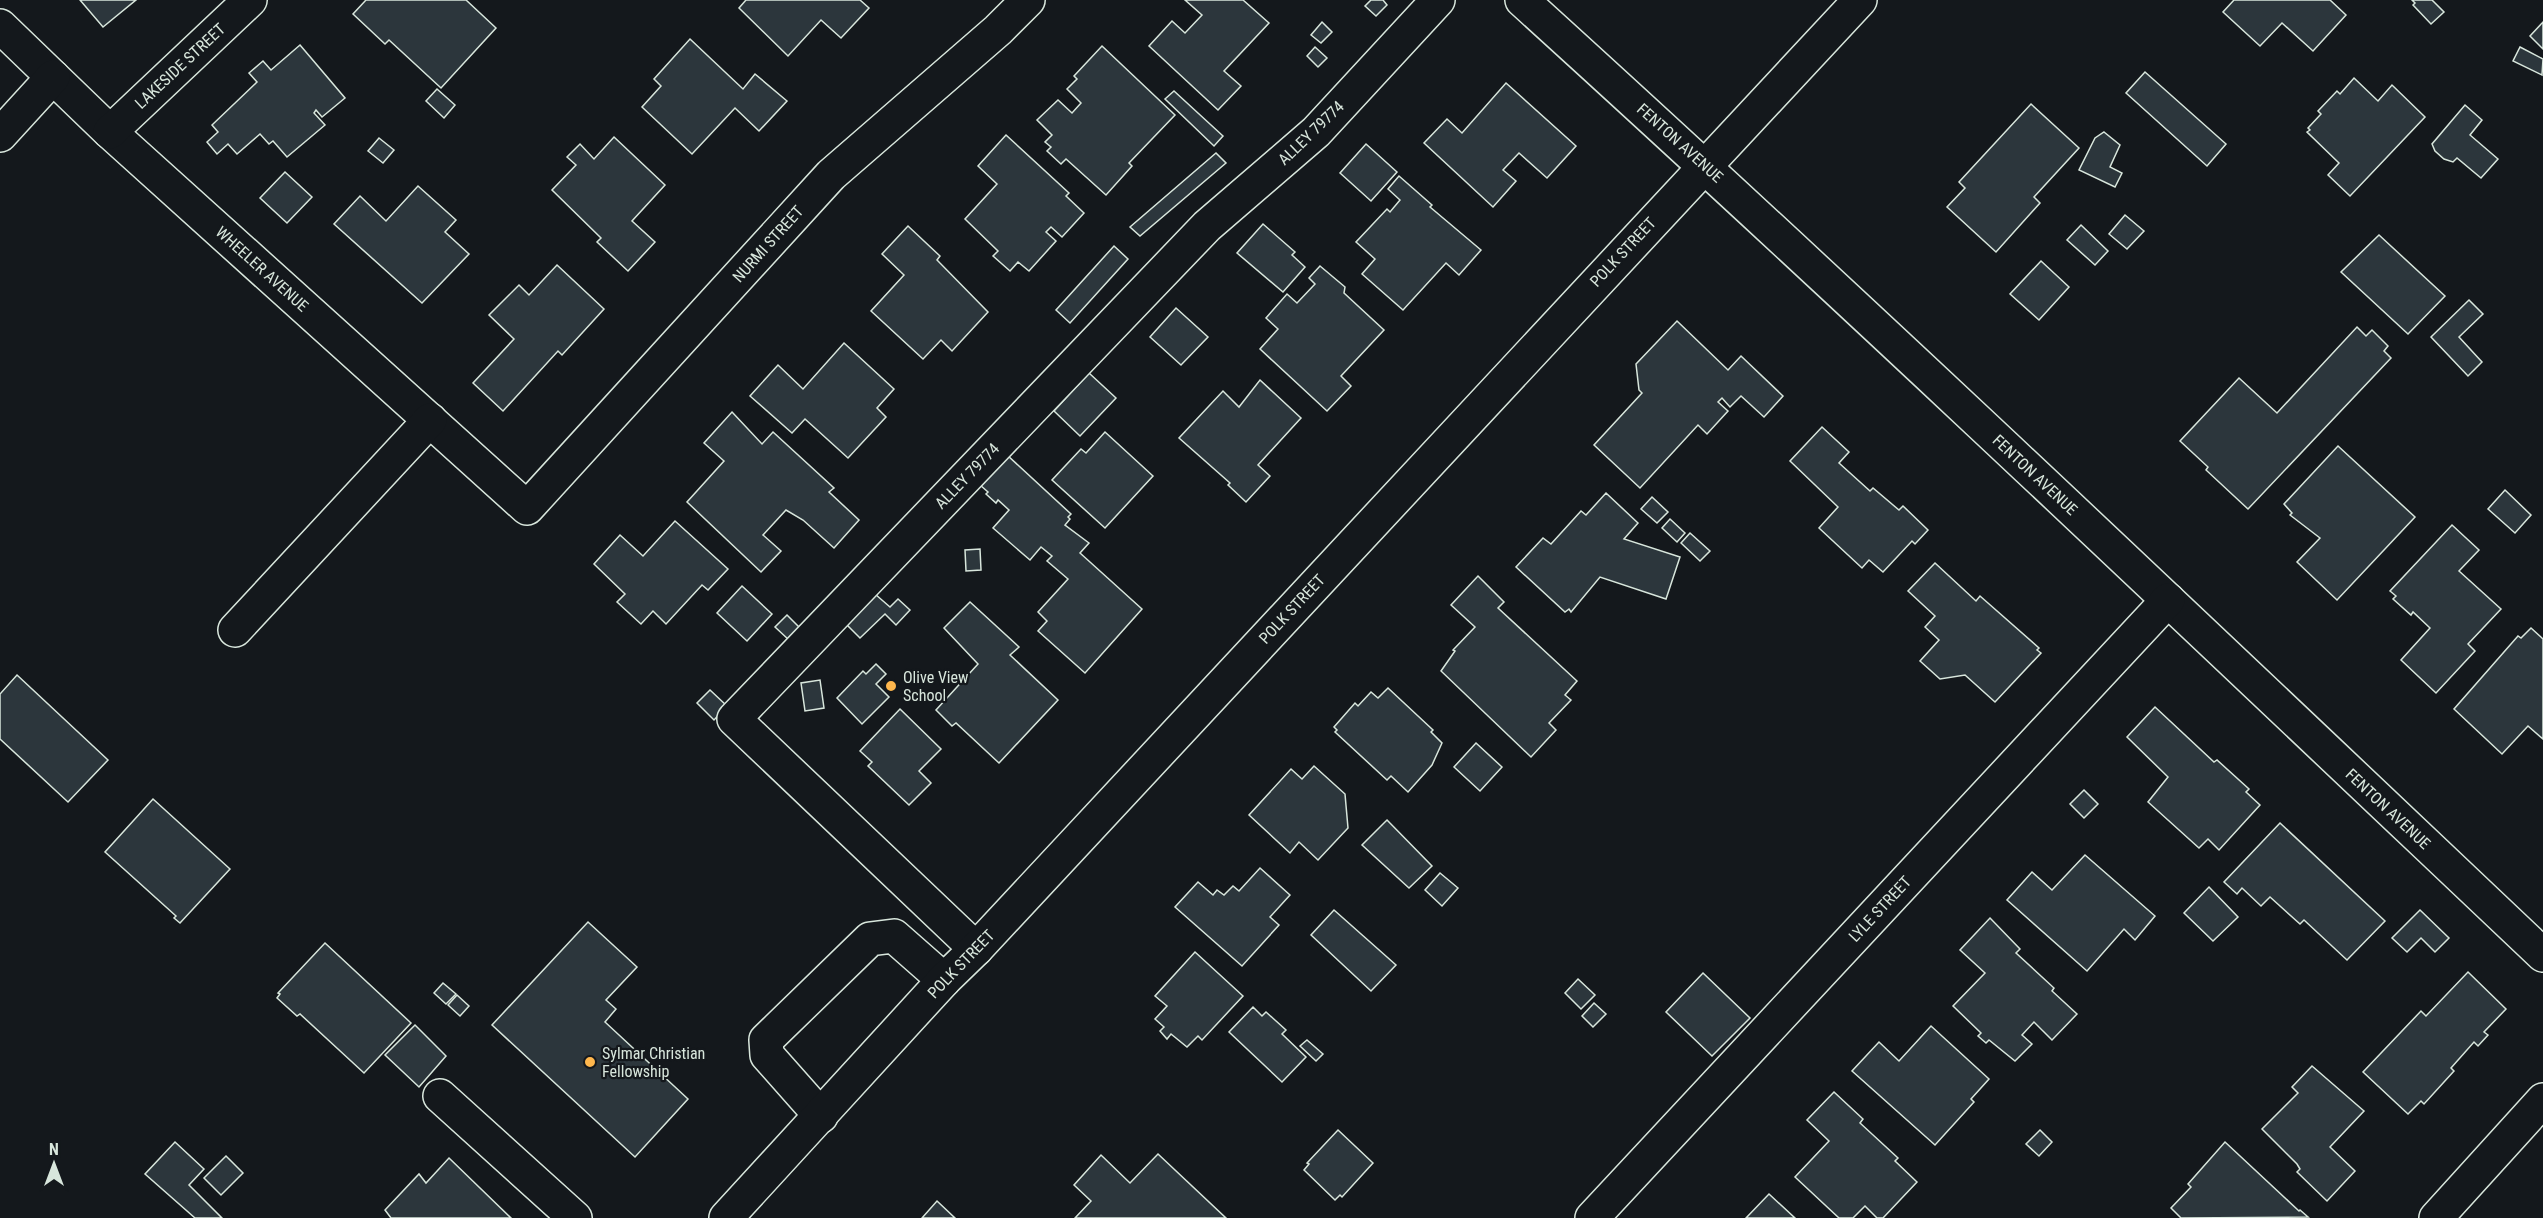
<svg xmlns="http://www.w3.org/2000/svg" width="2543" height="1218" font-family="'Roboto Condensed',sans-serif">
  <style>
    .building { fill: #2c363c; stroke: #d8e6dc; stroke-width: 1.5 }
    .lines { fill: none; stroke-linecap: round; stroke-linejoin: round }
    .minor-casing { stroke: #d8e6dc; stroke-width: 36 }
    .minor { stroke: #14181c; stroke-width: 33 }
    .poi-dot { fill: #ffb74d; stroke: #14181c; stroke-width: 2 }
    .labels { text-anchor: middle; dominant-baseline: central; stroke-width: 4.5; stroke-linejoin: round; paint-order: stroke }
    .street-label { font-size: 16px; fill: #d8e6dc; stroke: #14181c }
    .poi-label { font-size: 16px; fill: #d8e6dc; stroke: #14181c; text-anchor: start }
  </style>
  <rect width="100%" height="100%" fill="#14181c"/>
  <!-- building -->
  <g class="building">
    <path d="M 80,0 L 136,0 L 103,27 Z"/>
    <path d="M 366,0 L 466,0 L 496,28 L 441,88 L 389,40 L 385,44 L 353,14 Z"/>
    <path d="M 746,0 L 860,0 L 869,8 L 841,38 L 821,20 L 788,56 L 739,8 Z"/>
    <path d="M 1185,0 L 1243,0 L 1269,23 L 1224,71 L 1241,86 L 1218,110 L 1149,46 L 1172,21 L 1185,33 L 1202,15 Z"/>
    <path d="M 1371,0 L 1383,0 L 1387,5 L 1376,16 L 1365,6 Z"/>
    <path d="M 2234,0 L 2330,0 L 2346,15 L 2313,51 L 2282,23 L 2260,46 L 2223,12 Z"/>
    <path d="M 2412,0 L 2432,0 L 2444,12 L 2431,24 L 2413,5 L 2415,3 Z"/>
    <path d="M 1322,22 L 1332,32 L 1321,43 L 1311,35 Z"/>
    <path d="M 2543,22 L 2543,49 L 2530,36 Z"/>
    <path d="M 690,39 L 743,89 L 755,74 L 787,101 L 759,131 L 735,108 L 692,154 L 642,107 L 661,86 L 654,79 Z"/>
    <path d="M 300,45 L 345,98 L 322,117 L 316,110 L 314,113 L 325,125 L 287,157 L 273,141 L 269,144 L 260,134 L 237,154 L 228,144 L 217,154 L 207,142 L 218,132 L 212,125 L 257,82 L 249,73 L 263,61 L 271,70 Z"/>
    <path d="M 1102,46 L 1175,115 L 1129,163 L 1132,166 L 1106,195 L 1066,159 L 1061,164 L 1047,151 L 1051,147 L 1045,142 L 1052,135 L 1037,120 L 1058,100 L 1072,113 L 1081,103 L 1067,89 L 1077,79 L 1074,76 Z"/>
    <path d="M 1315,47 L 1327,58 L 1318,67 L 1307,56 Z"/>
    <path d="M 2520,47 L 2543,59 L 2542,75 L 2513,61 Z"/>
    <path d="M 2145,72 L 2226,144 L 2207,166 L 2126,93 Z"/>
    <path d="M 2354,78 L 2378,101 L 2392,85 L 2425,117 L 2350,196 L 2328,175 L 2339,163 L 2307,132 L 2310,130 L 2308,128 L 2321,114 L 2318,111 L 2337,91 L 2340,94 Z"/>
    <path d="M 1506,83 L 1576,146 L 1547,178 L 1519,153 L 1503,170 L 1516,181 L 1493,207 L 1424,143 L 1447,119 L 1462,133 Z"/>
    <path d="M 437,89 L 455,105 L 444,118 L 426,101 Z"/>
    <path d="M 1174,91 L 1223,136 L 1214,146 L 1165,99 Z"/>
    <path d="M 2031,104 L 2079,148 L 2034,197 L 2040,203 L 1996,252 L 1947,207 L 1965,188 L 1959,182 Z"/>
    <path d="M 2465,105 L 2482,120 L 2470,135 L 2498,159 L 2481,178 L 2457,158 L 2453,162 L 2444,159 L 2435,151 L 2432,144 Z"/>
    <path d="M 2104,132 L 2120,145 L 2110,167 L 2122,173 L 2115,187 L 2079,170 L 2095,138 Z"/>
    <path d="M 1006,135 L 1069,193 L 1066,196 L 1084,213 L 1062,237 L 1051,227 L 1046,232 L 1056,241 L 1029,271 L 1018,262 L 1010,271 L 993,256 L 998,251 L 965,219 L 997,184 L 978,166 Z"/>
    <path d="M 614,137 L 665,185 L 632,221 L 655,242 L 628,271 L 597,242 L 601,238 L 552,190 L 576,165 L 567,157 L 580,144 L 594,159 Z"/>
    <path d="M 379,138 L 394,150 L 383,163 L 368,151 Z"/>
    <path d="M 1366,144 L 1397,172 L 1371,201 L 1340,173 Z"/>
    <path d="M 1216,153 L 1226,163 L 1140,236 L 1130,227 Z"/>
    <path d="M 285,172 L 312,197 L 287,223 L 260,198 Z"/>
    <path d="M 1399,176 L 1432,205 L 1430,207 L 1481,250 L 1459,275 L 1446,263 L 1403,310 L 1362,274 L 1375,259 L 1356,242 L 1387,209 L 1390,212 L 1400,200 L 1388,189 Z"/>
    <path d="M 418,186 L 456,220 L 445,232 L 469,254 L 422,303 L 334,224 L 360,196 L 386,221 Z"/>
    <path d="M 2125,215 L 2144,231 L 2127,249 L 2109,234 Z"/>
    <path d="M 1263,224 L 1295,252 L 1292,255 L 1305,267 L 1283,292 L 1237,253 Z"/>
    <path d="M 2081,225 L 2108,251 L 2095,265 L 2067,240 Z"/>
    <path d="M 908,226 L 940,256 L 937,260 L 988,312 L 952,351 L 941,340 L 923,359 L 871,311 L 904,275 L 882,254 Z"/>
    <path d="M 2379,235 L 2445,296 L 2408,334 L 2341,272 Z"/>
    <path d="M 1114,246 L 1128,259 L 1070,323 L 1056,310 Z"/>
    <path d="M 2041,261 L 2069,287 L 2039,320 L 2010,294 Z"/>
    <path d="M 557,265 L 604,309 L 562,355 L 558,351 L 503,411 L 473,383 L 514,339 L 489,315 L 519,285 L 529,295 Z"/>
    <path d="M 1320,266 L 1345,287 L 1344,293 L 1384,330 L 1341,376 L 1351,386 L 1327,411 L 1260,349 L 1278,329 L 1266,318 L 1287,294 L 1297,303 L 1315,284 L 1309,278 Z"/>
    <path d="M 2469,300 L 2483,314 L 2459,337 L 2482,362 L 2468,376 L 2431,337 Z"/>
    <path d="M 1176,308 L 1208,337 L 1181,365 L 1150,337 Z"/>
    <path d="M 1677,321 L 1728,370 L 1741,356 L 1783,396 L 1764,417 L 1741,396 L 1730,407 L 1722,398 L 1718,402 L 1728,411 L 1707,434 L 1698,425 L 1640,488 L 1594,445 L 1642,393 L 1639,390 L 1636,364 Z"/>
    <path d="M 2357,327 L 2366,336 L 2372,330 L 2388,346 L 2384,351 L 2391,358 L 2248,509 L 2206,470 L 2208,467 L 2180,441 L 2239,378 L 2277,413 Z"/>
    <path d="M 844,343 L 894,389 L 877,408 L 886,417 L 848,458 L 805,419 L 792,433 L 750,396 L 778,365 L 803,389 Z"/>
    <path d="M 1089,373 L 1116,398 L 1080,436 L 1054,411 Z"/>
    <path d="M 1260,380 L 1301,418 L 1258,465 L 1270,476 L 1246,502 L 1228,485 L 1230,483 L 1179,438 L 1223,391 L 1239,407 Z"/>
    <path d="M 732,412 L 762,444 L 773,432 L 834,488 L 829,492 L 859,520 L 834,548 L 803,520 L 786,510 L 763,535 L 781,551 L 761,572 L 687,502 L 724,461 L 704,443 Z"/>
    <path d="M 1822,427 L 1849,452 L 1839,463 L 1870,491 L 1873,488 L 1899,510 L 1903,506 L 1928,530 L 1915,544 L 1912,541 L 1883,572 L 1869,560 L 1862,568 L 1819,528 L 1838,507 L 1790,461 Z"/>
    <path d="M 1105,432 L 1153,476 L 1105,528 L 1052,480 L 1081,449 L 1086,453 Z"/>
    <path d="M 2338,446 L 2415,517 L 2337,600 L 2297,562 L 2320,538 L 2290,515 L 2292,513 L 2284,504 Z"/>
    <path d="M 1007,455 L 1071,514 L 1068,517 L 1070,519 L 1065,525 L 1089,543 L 1080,553 L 1142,609 L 1085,673 L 1038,631 L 1047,621 L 1038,612 L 1068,579 L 1047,561 L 1052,556 L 1041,547 L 1030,560 L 993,528 L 1009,510 L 998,500 L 996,503 L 986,494 L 988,492 L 980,485 Z"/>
    <path d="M 2505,490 L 2531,515 L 2515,533 L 2488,509 Z"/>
    <path d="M 1606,493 L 1638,523 L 1624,539 L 1680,557 L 1666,599 L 1600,577 L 1571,612 L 1569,609 L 1565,612 L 1516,567 L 1543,538 L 1551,544 L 1581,511 L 1586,515 Z"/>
    <path d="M 1652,497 L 1668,512 L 1657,523 L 1641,509 Z"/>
    <path d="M 1670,519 L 1685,533 L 1677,542 L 1662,528 Z"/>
    <path d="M 675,521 L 728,569 L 708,590 L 702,585 L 666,624 L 653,611 L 641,624 L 617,602 L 625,594 L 594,564 L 620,535 L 643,556 Z"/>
    <path d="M 2452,525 L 2479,550 L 2459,571 L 2501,609 L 2468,644 L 2475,651 L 2436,693 L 2401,660 L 2430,628 L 2413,612 L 2411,615 L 2393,599 L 2396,596 L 2390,591 Z"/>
    <path d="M 1690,533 L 1710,551 L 1700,561 L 1681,543 Z"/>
    <path d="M 980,549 L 981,570 L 966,571 L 965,550 Z"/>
    <path d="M 1935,563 L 1976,601 L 1980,596 L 2039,648 L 2037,650 L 2041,653 L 1995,702 L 1965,675 L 1940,679 L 1920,661 L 1939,640 L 1925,627 L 1935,616 L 1908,591 Z"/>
    <path d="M 1478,576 L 1504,602 L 1498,608 L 1577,681 L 1565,695 L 1571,700 L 1549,723 L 1556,730 L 1531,757 L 1441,671 L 1455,651 L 1453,650 L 1475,627 L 1451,605 Z"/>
    <path d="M 742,586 L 772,614 L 747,641 L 717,613 Z"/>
    <path d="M 875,594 L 890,607 L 898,599 L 910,610 L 896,625 L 885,614 L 860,638 L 847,625 Z"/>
    <path d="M 970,602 L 1019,647 L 1010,655 L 1058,700 L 999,763 L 956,723 L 952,726 L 936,710 L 978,664 L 944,628 Z"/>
    <path d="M 787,615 L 800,628 L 789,640 L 775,627 Z"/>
    <path d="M 2531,628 L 2543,639 L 2543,739 L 2528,726 L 2502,754 L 2454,709 L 2518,636 L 2521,638 Z"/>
    <path d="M 876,664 L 886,674 L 876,684 L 889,697 L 862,724 L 837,698 L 863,671 L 866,674 Z"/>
    <path d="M 17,675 L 108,760 L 68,802 L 0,739 L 0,694 Z"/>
    <path d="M 820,680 L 824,708 L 805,711 L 801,683 Z"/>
    <path d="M 1388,688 L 1433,730 L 1431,732 L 1442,743 L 1432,765 L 1408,792 L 1391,776 L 1387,780 L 1335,732 L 1337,730 L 1334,727 L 1355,703 L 1358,706 L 1371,692 L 1378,698 Z"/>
    <path d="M 710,690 L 727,706 L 714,720 L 697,703 Z"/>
    <path d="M 2155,707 L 2214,762 L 2217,760 L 2249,789 L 2246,792 L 2260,805 L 2219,850 L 2208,839 L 2199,848 L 2148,802 L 2168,777 L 2127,737 Z"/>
    <path d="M 900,709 L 941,749 L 919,771 L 931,783 L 909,805 L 868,766 L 872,762 L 860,751 Z"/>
    <path d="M 1476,743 L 1502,767 L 1480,791 L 1454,767 Z"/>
    <path d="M 1314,766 L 1345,794 L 1348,828 L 1318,860 L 1299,842 L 1290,853 L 1249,815 L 1291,769 L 1302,779 Z"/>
    <path d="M 2084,790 L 2098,804 L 2084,818 L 2070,804 Z"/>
    <path d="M 153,799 L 230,869 L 180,923 L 174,918 L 176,916 L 105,852 Z"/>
    <path d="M 1387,820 L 1432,866 L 1409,888 L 1362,845 Z"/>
    <path d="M 2280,823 L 2385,921 L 2347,960 L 2304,920 L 2300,924 L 2270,897 L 2261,906 L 2242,888 L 2237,894 L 2224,882 Z"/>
    <path d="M 2085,855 L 2155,916 L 2135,940 L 2124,929 L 2087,971 L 2007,900 L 2032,872 L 2052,890 Z"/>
    <path d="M 1260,868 L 1290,895 L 1270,917 L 1279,925 L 1242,966 L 1175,907 L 1198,882 L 1213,895 L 1217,890 L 1224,895 L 1233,886 L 1239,891 Z"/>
    <path d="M 1440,873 L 1458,888 L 1442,906 L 1425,890 Z"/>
    <path d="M 2209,887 L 2238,917 L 2213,941 L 2184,913 Z"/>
    <path d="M 1334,910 L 1396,965 L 1371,991 L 1311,935 Z"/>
    <path d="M 2420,910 L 2449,938 L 2435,952 L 2421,938 L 2407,952 L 2392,938 Z"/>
    <path d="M 1990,918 L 2020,949 L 2016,953 L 2054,988 L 2052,991 L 2077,1014 L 2052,1040 L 2034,1022 L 2022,1035 L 2032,1044 L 2015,1061 L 1989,1040 L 1986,1043 L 1978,1036 L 1981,1033 L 1953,1006 L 1985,973 L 1960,950 Z"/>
    <path d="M 588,922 L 637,967 L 606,1000 L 616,1009 L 605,1022 L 688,1099 L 635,1157 L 492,1025 Z"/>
    <path d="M 325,943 L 411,1023 L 364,1073 L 300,1014 L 297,1016 L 277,998 L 280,994 L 278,993 Z"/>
    <path d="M 1195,952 L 1243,996 L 1202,1040 L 1198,1036 L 1187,1047 L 1171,1034 L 1167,1039 L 1160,1031 L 1164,1027 L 1155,1019 L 1167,1006 L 1155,996 Z"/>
    <path d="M 2468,972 L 2506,1009 L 2484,1032 L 2488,1035 L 2478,1046 L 2474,1042 L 2451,1068 L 2454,1071 L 2424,1104 L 2421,1101 L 2408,1114 L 2363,1072 L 2421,1011 L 2426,1016 Z"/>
    <path d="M 1703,973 L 1750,1018 L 1712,1056 L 1666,1012 Z"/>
    <path d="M 1578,979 L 1595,995 L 1581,1009 L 1565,993 Z"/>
    <path d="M 443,983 L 456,994 L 446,1004 L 434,993 Z"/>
    <path d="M 457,995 L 469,1006 L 460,1016 L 448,1005 Z"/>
    <path d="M 1594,1003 L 1606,1014 L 1593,1027 L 1582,1016 Z"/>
    <path d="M 1253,1007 L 1262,1016 L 1266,1012 L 1286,1030 L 1282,1034 L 1306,1057 L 1282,1082 L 1229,1032 Z"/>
    <path d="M 415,1025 L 446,1056 L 419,1087 L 385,1055 Z"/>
    <path d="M 1931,1026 L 1989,1079 L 1971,1099 L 1974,1102 L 1935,1145 L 1852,1071 L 1879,1042 L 1899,1061 Z"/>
    <path d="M 1307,1040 L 1323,1054 L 1316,1061 L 1300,1046 Z"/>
    <path d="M 2312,1066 L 2364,1111 L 2330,1147 L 2355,1171 L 2327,1201 L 2297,1172 L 2300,1169 L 2297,1164 L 2262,1129 L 2298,1093 L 2292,1087 Z"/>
    <path d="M 1834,1092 L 1863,1119 L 1860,1123 L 1898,1158 L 1895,1161 L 1917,1182 L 1883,1218 L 1877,1218 L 1865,1206 L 1853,1218 L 1839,1218 L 1795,1177 L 1829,1141 L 1807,1120 Z"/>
    <path d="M 1338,1130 L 1373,1163 L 1342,1197 L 1340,1195 L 1335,1200 L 1304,1170 L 1309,1164 L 1307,1163 Z"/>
    <path d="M 2040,1130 L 2052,1142 L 2039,1156 L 2026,1144 Z"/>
    <path d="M 175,1142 L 204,1169 L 189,1185 L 222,1218 L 195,1218 L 145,1174 Z"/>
    <path d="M 2225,1142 L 2299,1211 L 2300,1210 L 2308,1217 L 2181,1218 L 2171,1208 L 2191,1187 L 2188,1184 Z"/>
    <path d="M 1158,1154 L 1226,1218 L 1075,1218 L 1091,1201 L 1074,1185 L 1101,1155 L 1130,1183 Z"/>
    <path d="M 226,1156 L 243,1173 L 221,1195 L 204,1178 Z"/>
    <path d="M 449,1158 L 511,1218 L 391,1218 L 385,1210 L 419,1174 L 426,1183 Z"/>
    <path d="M 1769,1194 L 1795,1218 L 1746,1218 Z"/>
    <path d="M 937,1201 L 955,1218 L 922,1218 Z"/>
  </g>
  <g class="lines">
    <defs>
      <g id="minor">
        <path d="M 1522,0 C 1867,313 2205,635 2543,955"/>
        <path d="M 0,26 L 110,132 L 527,508 L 831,175 L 998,30 L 1028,0"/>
        <path d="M 110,132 L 250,0"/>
        <path d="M 0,135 L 53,77"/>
        <path d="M 235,630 L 430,420"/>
        <path d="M 976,949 L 734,719 L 1207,226 L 1316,132 L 1438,0"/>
        <path d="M 440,1096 L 575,1218"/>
        <path d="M 821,1116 L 767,1055 L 766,1040 L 870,939 L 894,936 L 944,980"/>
        <path d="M 726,1218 L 944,980 L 976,949 L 1860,0"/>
        <path d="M 1592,1218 L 2168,600"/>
        <path d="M 2436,1218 L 2543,1100"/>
      </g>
    </defs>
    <!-- minor casing -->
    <use href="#minor" class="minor-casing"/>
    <!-- minor -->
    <use href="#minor" class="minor"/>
  </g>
  <!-- markers -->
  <g class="poi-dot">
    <circle cx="891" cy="686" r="6"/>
    <circle cx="590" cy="1062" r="6"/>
  </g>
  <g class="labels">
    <!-- street labels -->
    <g class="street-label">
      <text transform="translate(180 66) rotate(-43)">LAKESIDE STREET</text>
      <text transform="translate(1311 133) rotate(-44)">ALLEY 79774</text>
      <text transform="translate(1680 143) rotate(42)">FENTON AVENUE</text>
      <text transform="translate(768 244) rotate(-48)">NURMI STREET</text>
      <text transform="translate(1623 252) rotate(-47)">POLK STREET</text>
      <text transform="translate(262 269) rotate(42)">WHEELER AVENUE</text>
      <text transform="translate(2035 475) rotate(43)">FENTON AVENUE</text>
      <text transform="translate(967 476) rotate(-46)">ALLEY 79774</text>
      <text transform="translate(1292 609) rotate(-47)">POLK STREET</text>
      <text transform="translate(2388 809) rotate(43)">FENTON AVENUE</text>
      <text transform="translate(1880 909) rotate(-47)">LYLE STREET</text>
      <text transform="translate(961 964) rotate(-46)">POLK STREET</text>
    </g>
    <!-- poi labels -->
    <g class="poi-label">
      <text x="903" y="677">Olive View<tspan x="903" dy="18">School</tspan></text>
      <text x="602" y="1053">Sylmar Christian<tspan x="602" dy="18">Fellowship</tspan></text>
    </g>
  </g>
  <!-- north arrow -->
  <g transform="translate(54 1164)" stroke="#14181c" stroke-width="4.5" paint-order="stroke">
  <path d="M0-4.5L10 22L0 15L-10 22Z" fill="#d8e6dc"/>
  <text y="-9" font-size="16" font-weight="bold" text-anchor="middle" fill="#d8e6dc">N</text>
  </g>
</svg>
